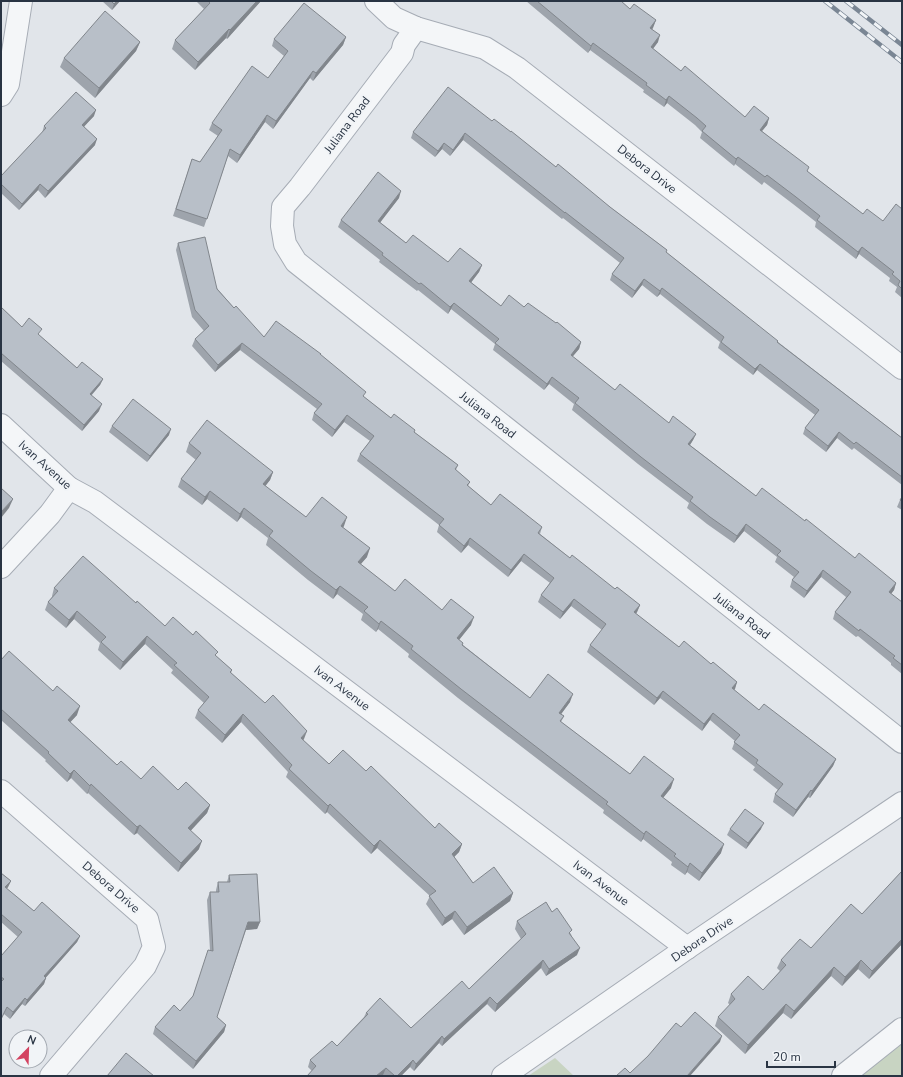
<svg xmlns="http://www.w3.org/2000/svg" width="903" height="1077" font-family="'Nunito Sans',sans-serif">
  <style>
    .green { fill: #c8d4c2 }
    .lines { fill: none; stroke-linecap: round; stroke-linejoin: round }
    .minor-casing { stroke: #a6acb5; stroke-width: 24 }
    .minor { stroke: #f4f6f8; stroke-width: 22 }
    .rail-casing { stroke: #7a8694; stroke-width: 4.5 }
    .rail { stroke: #f1f4f7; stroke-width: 3; stroke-dasharray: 9; stroke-linecap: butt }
    .wall { fill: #9ea4ac }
    .shaded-wall { fill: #81868c }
    .building { fill: #b8bfc8; stroke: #81868c }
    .labels { text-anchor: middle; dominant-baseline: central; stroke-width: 4; stroke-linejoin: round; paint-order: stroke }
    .street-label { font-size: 12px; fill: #293443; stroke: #f1f4f7 }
  </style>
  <rect width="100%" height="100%" fill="#e1e5ea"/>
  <!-- green -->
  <g class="green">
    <path d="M 902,1029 L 902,1076 L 842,1076 Z"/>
    <path d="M 555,1058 L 574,1076 L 528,1076 Z"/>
  </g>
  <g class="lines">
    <defs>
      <g id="minor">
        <path d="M 376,1 L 394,18 L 416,28 L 485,48 L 517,68 L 902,368"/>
        <path d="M 416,28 L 404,45 L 402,53 L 300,187 L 283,207 L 282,226 L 285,244 L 296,262 L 902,742"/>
        <path d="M 1,95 L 8,84 L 21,1"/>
        <path d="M 1,425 L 69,488 L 95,502 L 687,948"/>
        <path d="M 1,567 L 50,514 L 69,488"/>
        <path d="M 1,791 L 147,919 L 154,947 L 145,966 L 51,1076"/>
        <path d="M 503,1076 L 687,948 L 902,803"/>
        <path d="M 843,1076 L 902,1029"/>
      </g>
    </defs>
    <!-- minor casing -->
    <use href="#minor" class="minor-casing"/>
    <!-- minor -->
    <use href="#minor" class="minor"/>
    <defs>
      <g id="rail">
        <path d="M 825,1 L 902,62"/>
        <path d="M 846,1 L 902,45"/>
      </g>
    </defs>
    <!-- rail casing -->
    <use href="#rail" class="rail-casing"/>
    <!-- rail -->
    <use href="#rail" class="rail"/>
  </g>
  <!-- wall -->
  <g class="wall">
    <path d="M 102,1 L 120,1 L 112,10 Z"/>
    <path d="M 196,1 L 261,1 L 227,39 L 226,38 L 195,70 L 172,49 L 175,40 L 204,9 Z"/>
    <path d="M 526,1 L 621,1 L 630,9 L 656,20 L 652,29 L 658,42 L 653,49 L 681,71 L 745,117 L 769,118 L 767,125 L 762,131 L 808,172 L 863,214 L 883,221 L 902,209 L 902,298 L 895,292 L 897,287 L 889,281 L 890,278 L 859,254 L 856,259 L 815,227 L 816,222 L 793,204 L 764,182 L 762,185 L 735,164 L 734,166 L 700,138 L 702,132 L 695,125 L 667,103 L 664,107 L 643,92 L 644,90 L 590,50 L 588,53 Z"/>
    <path d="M 346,37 L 343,45 L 313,81 L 310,78 L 273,129 L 265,122 L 237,163 L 228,156 L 204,227 L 173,216 L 192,159 L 200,162 L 218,136 L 209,130 L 212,123 L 268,78 L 284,56 L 272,46 L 274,39 Z"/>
    <path d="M 140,42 L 136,51 L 95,98 L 60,67 L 64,58 Z"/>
    <path d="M 94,116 L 84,126 L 95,145 L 45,198 L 38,190 L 19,210 L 1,193 L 1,176 L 42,133 L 44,126 Z"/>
    <path d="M 492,121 L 556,167 L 610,207 L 667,250 L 666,252 L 778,342 L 902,438 L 902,485 L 854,448 L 852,450 L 837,438 L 826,452 L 803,434 L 805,428 L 815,415 L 757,370 L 753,375 L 718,348 L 720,342 L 660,294 L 657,297 L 642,285 L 632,298 L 610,280 L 612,274 L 620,263 L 563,218 L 562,219 L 463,140 L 450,156 L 442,149 L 435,157 L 411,138 L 413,132 Z"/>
    <path d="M 399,198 L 380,222 L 406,243 L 448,262 L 482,265 L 479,272 L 471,282 L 501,306 L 524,307 L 556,323 L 581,342 L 579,349 L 572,357 L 615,390 L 669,423 L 696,434 L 693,440 L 690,445 L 756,496 L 855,558 L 896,583 L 894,590 L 891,594 L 902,602 L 902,674 L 891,665 L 891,663 L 858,636 L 856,637 L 833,619 L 835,612 L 846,597 L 821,577 L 804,598 L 790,587 L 792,580 L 794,577 L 775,562 L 777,557 L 744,531 L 734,543 L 707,524 L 687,508 L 689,503 L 638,464 L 572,410 L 574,404 L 549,384 L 544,390 L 493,350 L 495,344 L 451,309 L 448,314 L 418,290 L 417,291 L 379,262 L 380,260 L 338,227 L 341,220 Z"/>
    <path d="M 178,243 L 234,308 L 264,337 L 320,355 L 364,397 L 391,418 L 415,430 L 414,432 L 458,465 L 456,470 L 470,482 L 468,486 L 491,505 L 542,527 L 540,534 L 570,558 L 615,589 L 640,605 L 637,612 L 636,614 L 679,647 L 711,664 L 737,682 L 734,690 L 759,710 L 836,759 L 833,766 L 810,798 L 808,797 L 793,817 L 773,802 L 775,794 L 778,790 L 753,770 L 755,767 L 732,749 L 735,741 L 710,720 L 702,731 L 660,698 L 654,705 L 587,652 L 590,645 L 602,630 L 571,606 L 560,619 L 538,602 L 541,595 L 550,583 L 521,561 L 508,577 L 468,545 L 461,553 L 437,532 L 439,525 L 357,461 L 360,454 L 370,441 L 344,422 L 332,437 L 312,420 L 314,413 L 317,409 L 240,350 L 215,372 L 192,346 L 195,339 L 204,331 L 192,317 L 176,250 Z"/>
    <path d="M 1,307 L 22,327 L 40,336 L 77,368 L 103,379 L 100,385 L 91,396 L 99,411 L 82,431 L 1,361 Z"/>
    <path d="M 112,426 L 169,435 L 147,462 L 109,432 Z"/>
    <path d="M 189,443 L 273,472 L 270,480 L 265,486 L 306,517 L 344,526 L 343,527 L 367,557 L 360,564 L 395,591 L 442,610 L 471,625 L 459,640 L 463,643 L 463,645 L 530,698 L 570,702 L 561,714 L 564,716 L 561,722 L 630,774 L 671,788 L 663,798 L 721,853 L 699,881 L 687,872 L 685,875 L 671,865 L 672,862 L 643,839 L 641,842 L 603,813 L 604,810 L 458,698 L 408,657 L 409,654 L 378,629 L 376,632 L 361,620 L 363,614 L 337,594 L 333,599 L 308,580 L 266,545 L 268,538 L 241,517 L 237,522 L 207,499 L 202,505 L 178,487 L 181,479 L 196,460 L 186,452 Z"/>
    <path d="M 902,497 L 902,510 L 897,507 L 900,500 Z"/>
    <path d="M 54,588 L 136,603 L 165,626 L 216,656 L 232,670 L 231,673 L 304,739 L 303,740 L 329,764 L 366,771 L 435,828 L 462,844 L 459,852 L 454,857 L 473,883 L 513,893 L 510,901 L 464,935 L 452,919 L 442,926 L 426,904 L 430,896 L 377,848 L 371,854 L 327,812 L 325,814 L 286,777 L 288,772 L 241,722 L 222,743 L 195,718 L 198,710 L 204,703 L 171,673 L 173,670 L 145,644 L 120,670 L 98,650 L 100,643 L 74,619 L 66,628 L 45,610 L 48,602 L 52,597 L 52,596 Z"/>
    <path d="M 1,660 L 77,715 L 70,722 L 117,765 L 141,779 L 178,790 L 210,805 L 207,813 L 190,831 L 199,849 L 178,872 L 137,833 L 134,835 L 88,793 L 87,794 L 71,778 L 67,782 L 45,761 L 46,760 L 1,720 Z"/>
    <path d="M 730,829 L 761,829 L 746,849 L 727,835 Z"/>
    <path d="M 902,871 L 902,944 L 869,979 L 858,969 L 842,986 L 831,976 L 791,1019 L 783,1013 L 745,1054 L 715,1026 L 718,1017 L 730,1005 L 728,1003 L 731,994 L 763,990 L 780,971 L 777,968 L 781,960 L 811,948 L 862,914 Z"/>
    <path d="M 1,873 L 11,881 L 7,889 L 34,911 L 80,936 L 77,942 L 46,977 L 44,984 L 25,1006 L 22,1004 L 10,1019 L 4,1014 L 1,1020 L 1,956 L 18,937 L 1,922 Z"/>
    <path d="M 229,875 L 260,922 L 257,929 L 246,930 L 217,1017 L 226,1025 L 224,1032 L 193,1069 L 153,1034 L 155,1027 L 180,1011 L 193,996 L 210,950 L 207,900 L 210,892 L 216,892 L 216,890 L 218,882 L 227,882 Z"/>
    <path d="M 552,912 L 571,934 L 577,955 L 546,976 L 541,968 L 495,1012 L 487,1004 L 442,1046 L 439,1043 L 414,1071 L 410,1067 L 401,1076 L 384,1076 L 383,1075 L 312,1071 L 308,1067 L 310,1060 L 337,1046 L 364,1017 L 366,1013 L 411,1028 L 469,989 L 521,939 L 515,929 L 517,921 Z"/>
  </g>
  <!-- shaded-wall -->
  <g class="shaded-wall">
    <path d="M 117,1 L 120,1 L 112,10 L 114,4 Z"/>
    <path d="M 257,1 L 261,1 L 227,39 L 230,30 Z"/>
    <path d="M 656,20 L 653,28 L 648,35 L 650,28 Z"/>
    <path d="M 229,29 L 226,38 L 195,70 L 198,62 Z"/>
    <path d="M 660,35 L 658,42 L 648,55 L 651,47 Z"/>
    <path d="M 346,37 L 343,45 L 313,81 L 316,73 Z"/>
    <path d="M 140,42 L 136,51 L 95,98 L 99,88 Z"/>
    <path d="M 593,43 L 590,50 L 588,53 L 591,46 Z"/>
    <path d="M 313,71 L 310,78 L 273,129 L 276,121 Z"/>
    <path d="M 669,96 L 667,103 L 664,107 L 666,100 Z"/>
    <path d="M 96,110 L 94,116 L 80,131 L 82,125 Z"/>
    <path d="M 267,115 L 265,122 L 237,163 L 240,155 Z"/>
    <path d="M 769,118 L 767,125 L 757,137 L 760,130 Z"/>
    <path d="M 465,133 L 463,140 L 450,156 L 453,150 Z"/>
    <path d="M 97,139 L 95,145 L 45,198 L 48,191 Z"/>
    <path d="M 444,143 L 442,149 L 435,157 L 438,151 Z"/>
    <path d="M 738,157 L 735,164 L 734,166 L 736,159 Z"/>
    <path d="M 40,184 L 38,190 L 19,210 L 22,204 Z"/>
    <path d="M 401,191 L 399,198 L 376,228 L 378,221 Z"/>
    <path d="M 862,247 L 859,254 L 856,259 L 858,252 Z"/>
    <path d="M 482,265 L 479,272 L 467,288 L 469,281 Z"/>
    <path d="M 644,279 L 642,285 L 632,298 L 635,291 Z"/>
    <path d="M 662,288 L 660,294 L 657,297 L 660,291 Z"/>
    <path d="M 454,303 L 451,309 L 448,314 L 450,307 Z"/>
    <path d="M 581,342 L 579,349 L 568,362 L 571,355 Z"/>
    <path d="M 242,343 L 240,350 L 215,372 L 218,365 Z"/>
    <path d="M 760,364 L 757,370 L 753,375 L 755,369 Z"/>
    <path d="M 552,377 L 549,384 L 544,390 L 547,384 Z"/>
    <path d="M 103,379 L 100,385 L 87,400 L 90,394 Z"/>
    <path d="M 102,404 L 99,411 L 82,431 L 84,425 Z"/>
    <path d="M 347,415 L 344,422 L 332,437 L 335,430 Z"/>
    <path d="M 171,429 L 169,435 L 147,462 L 150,456 Z"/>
    <path d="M 839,432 L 837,438 L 826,452 L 828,446 Z"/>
    <path d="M 696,434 L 693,440 L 686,451 L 688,444 Z"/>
    <path d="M 273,472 L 270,480 L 260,493 L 263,484 Z"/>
    <path d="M 210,491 L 207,499 L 202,505 L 205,497 Z"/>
    <path d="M 13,499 L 9,508 L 1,518 L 1,512 Z"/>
    <path d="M 244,508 L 241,517 L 237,522 L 240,514 Z"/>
    <path d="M 347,517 L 344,526 L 338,534 L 341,526 Z"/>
    <path d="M 746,524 L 744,531 L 734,543 L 737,536 Z"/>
    <path d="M 470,538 L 468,545 L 461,553 L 464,546 Z"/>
    <path d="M 370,548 L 367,557 L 355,571 L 358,562 Z"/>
    <path d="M 524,554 L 521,561 L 508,577 L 511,570 Z"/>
    <path d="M 823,570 L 821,577 L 804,598 L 807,591 Z"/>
    <path d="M 896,583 L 894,590 L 887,599 L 889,592 Z"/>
    <path d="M 340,586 L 337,594 L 333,599 L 336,590 Z"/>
    <path d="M 574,599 L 571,606 L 560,619 L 563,612 Z"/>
    <path d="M 640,605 L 637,612 L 631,620 L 634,612 Z"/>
    <path d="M 77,611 L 74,619 L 66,628 L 69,620 Z"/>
    <path d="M 474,617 L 471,625 L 454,646 L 457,638 Z"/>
    <path d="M 381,621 L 378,629 L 376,632 L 379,624 Z"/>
    <path d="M 147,636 L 145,644 L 120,670 L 123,662 Z"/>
    <path d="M 737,682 L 735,689 L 730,695 L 732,688 Z"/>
    <path d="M 663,691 L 660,698 L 654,705 L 657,698 Z"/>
    <path d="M 573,694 L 570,702 L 556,721 L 559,713 Z"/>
    <path d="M 80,706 L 77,715 L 65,728 L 68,720 Z"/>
    <path d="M 713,713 L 710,720 L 702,731 L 704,724 Z"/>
    <path d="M 243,714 L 241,722 L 222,743 L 225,735 Z"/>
    <path d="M 307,731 L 304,739 L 298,746 L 301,738 Z"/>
    <path d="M 836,759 L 833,766 L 810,798 L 812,791 Z"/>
    <path d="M 74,770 L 71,778 L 67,782 L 70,774 Z"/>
    <path d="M 674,779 L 671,788 L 658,804 L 661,796 Z"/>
    <path d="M 91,784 L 88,793 L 87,794 L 90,786 Z"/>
    <path d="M 811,790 L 808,797 L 793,817 L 796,810 Z"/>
    <path d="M 330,804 L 327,812 L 325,814 L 328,806 Z"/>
    <path d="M 210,805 L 207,813 L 185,837 L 188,828 Z"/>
    <path d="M 764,823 L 761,829 L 746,849 L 748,843 Z"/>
    <path d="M 140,825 L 137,833 L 134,835 L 137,827 Z"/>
    <path d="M 646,831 L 643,839 L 641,842 L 644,834 Z"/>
    <path d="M 380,840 L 377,848 L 371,854 L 374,846 Z"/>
    <path d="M 202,841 L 199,849 L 178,872 L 181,863 Z"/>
    <path d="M 462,844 L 459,852 L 449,862 L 452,854 Z"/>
    <path d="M 724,844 L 721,853 L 699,881 L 702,873 Z"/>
    <path d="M 690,863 L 687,872 L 685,875 L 688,867 Z"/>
    <path d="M 11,881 L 8,887 L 3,893 L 5,887 Z"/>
    <path d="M 513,893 L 510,901 L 464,935 L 467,927 Z"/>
    <path d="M 455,911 L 452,919 L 442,926 L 445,918 Z"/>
    <path d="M 248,922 L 260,922 L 257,929 L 246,930 Z"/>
    <path d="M 80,936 L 77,942 L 42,982 L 44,976 Z"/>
    <path d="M 902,939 L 902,944 L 869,979 L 872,971 Z"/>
    <path d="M 580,948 L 577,955 L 546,976 L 549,969 Z"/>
    <path d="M 543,960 L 541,968 L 495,1012 L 497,1004 Z"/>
    <path d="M 861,960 L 858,969 L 842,986 L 845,977 Z"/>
    <path d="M 834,967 L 831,976 L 791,1019 L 794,1011 Z"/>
    <path d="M 46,978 L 44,984 L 25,1006 L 27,1000 Z"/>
    <path d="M 490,997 L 487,1004 L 442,1046 L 444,1039 Z"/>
    <path d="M 25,998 L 22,1004 L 10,1019 L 13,1012 Z"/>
    <path d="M 786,1004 L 783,1013 L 745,1054 L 748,1045 Z"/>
    <path d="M 226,1025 L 224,1032 L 193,1069 L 196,1061 Z"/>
    <path d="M 442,1036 L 439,1043 L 414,1071 L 416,1064 Z"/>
    <path d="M 722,1036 L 720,1042 L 690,1076 L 687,1076 Z"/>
    <path d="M 413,1060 L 410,1067 L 401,1076 L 397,1076 Z"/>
    <path d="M 386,1068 L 383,1075 L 382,1076 L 376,1076 Z"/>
  </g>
  <!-- building -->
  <g class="building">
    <path d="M 111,1 L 117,1 L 114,4 Z"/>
    <path d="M 208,1 L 257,1 L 230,30 L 229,29 L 198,62 L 175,40 L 210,3 Z"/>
    <path d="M 537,1 L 621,1 L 630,9 L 634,4 L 656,20 L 650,28 L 660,35 L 651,47 L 681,71 L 685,66 L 745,117 L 754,106 L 769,118 L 760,130 L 809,167 L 807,171 L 863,214 L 867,209 L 883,221 L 896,204 L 902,209 L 902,289 L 898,285 L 900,281 L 892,274 L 894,272 L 862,247 L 858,252 L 817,220 L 820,216 L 796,197 L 767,175 L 765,177 L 738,157 L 736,159 L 702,131 L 706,126 L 697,118 L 669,96 L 666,100 L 646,85 L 647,83 L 593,43 L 591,46 Z"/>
    <path d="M 304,3 L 346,37 L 316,73 L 313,71 L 276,121 L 267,115 L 240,155 L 230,149 L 207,219 L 176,209 L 192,159 L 200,162 L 222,130 L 212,123 L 252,66 L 268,78 L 288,51 L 274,39 Z"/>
    <path d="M 105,11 L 140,42 L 99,88 L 64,58 Z"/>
    <path d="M 448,87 L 492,121 L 494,119 L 511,132 L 511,131 L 556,167 L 558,164 L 610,207 L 667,250 L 666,252 L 778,341 L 777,342 L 902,438 L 902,477 L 856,442 L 854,444 L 839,432 L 828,446 L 805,428 L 819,410 L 760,364 L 755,369 L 721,342 L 724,337 L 662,288 L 660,291 L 644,279 L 635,291 L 612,274 L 624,258 L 565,212 L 565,213 L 465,133 L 453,150 L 444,143 L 438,151 L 413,132 Z"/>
    <path d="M 76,92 L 96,110 L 82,125 L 97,139 L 48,191 L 40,184 L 22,204 L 1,184 L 1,176 L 46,128 L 44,126 Z"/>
    <path d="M 378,172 L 401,191 L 378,221 L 406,243 L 413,235 L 448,262 L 460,248 L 482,265 L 469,281 L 501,306 L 509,295 L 524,307 L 528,303 L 556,323 L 557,322 L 581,342 L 571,355 L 615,390 L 620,384 L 669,423 L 673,416 L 696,434 L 688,444 L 756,496 L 762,488 L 805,521 L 806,519 L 855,558 L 859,553 L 896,583 L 889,592 L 902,602 L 902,665 L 893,658 L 895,656 L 860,629 L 859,631 L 835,612 L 851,592 L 823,570 L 807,591 L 792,580 L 799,572 L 777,555 L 781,551 L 746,524 L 737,536 L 710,517 L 690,501 L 693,497 L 641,457 L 575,403 L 579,398 L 552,377 L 547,384 L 495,343 L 499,339 L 454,303 L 450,307 L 421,283 L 419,284 L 382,255 L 383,253 L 341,220 Z"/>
    <path d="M 205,237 L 217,289 L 234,308 L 236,306 L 264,337 L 276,321 L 321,354 L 320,354 L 366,392 L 363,396 L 391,418 L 394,414 L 415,430 L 414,432 L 458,465 L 455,469 L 470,482 L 467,485 L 491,505 L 500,494 L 542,527 L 538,533 L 570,558 L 572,555 L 615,589 L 617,587 L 640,605 L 634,612 L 679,647 L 684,641 L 711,664 L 713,662 L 737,682 L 732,688 L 759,710 L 764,704 L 836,759 L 812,791 L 811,790 L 796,810 L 775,794 L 783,784 L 756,763 L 758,760 L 734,742 L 740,735 L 713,713 L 704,724 L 663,691 L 657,698 L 590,645 L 606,624 L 574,599 L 563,612 L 541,595 L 554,578 L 524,554 L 511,570 L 470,538 L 464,546 L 439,525 L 444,519 L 360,454 L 374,436 L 347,415 L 335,430 L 314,413 L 322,404 L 242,343 L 218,365 L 195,339 L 209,326 L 195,310 L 178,243 Z"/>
    <path d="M 1,307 L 22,327 L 29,318 L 42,329 L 38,334 L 77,368 L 82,362 L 103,379 L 90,394 L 102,404 L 84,425 L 1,353 Z"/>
    <path d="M 133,399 L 171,429 L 150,456 L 112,426 Z"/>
    <path d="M 207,420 L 273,472 L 263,484 L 306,517 L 322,497 L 347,517 L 341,526 L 370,548 L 358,562 L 395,591 L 405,579 L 442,610 L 451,599 L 474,617 L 457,638 L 463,643 L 462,645 L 530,698 L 548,674 L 573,694 L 559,713 L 564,716 L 560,721 L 630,774 L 644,756 L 674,779 L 661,796 L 724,844 L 702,873 L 690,863 L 688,867 L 674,856 L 676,854 L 646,831 L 644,834 L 606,804 L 608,802 L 461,689 L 411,649 L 413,646 L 381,621 L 379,624 L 364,611 L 368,607 L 340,586 L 336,590 L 311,571 L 269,536 L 273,531 L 244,508 L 240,514 L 210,491 L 205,497 L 181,479 L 201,453 L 189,443 Z"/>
    <path d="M 1,488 L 13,499 L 1,512 Z"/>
    <path d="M 902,497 L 902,502 L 900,500 Z"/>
    <path d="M 83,556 L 136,603 L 137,601 L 165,626 L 173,617 L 193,635 L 196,631 L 218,652 L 215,655 L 232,670 L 230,672 L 265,703 L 273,695 L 307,731 L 301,738 L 329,764 L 343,750 L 366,771 L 371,766 L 435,828 L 439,823 L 462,844 L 452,854 L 473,883 L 494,867 L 513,893 L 467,927 L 455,911 L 445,918 L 429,896 L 436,891 L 380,840 L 374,846 L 330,804 L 328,806 L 289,769 L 292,765 L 243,714 L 225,735 L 198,710 L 209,697 L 174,665 L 177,663 L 147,636 L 123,662 L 101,642 L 106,637 L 77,611 L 69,620 L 48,602 L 58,591 L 54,588 Z"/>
    <path d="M 9,651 L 53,691 L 57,686 L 80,706 L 68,720 L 117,765 L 121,761 L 141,779 L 153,766 L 178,790 L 186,782 L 210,805 L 188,828 L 202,841 L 181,863 L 140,825 L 137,827 L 91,784 L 90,786 L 74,770 L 70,774 L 48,753 L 49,752 L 1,709 L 1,660 Z"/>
    <path d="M 745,809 L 764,823 L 748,843 L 730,829 Z"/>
    <path d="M 902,871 L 902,939 L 872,971 L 861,960 L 845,977 L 834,967 L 794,1011 L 786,1004 L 748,1045 L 718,1017 L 735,999 L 731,994 L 748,976 L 763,990 L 786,965 L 781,960 L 800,939 L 811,948 L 851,904 L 862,914 Z"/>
    <path d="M 1,873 L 11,881 L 5,887 L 34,911 L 42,902 L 80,936 L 44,976 L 46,978 L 27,1000 L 25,998 L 13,1012 L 7,1007 L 1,1019 L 1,982 L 4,979 L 1,977 L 1,956 L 22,932 L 1,914 Z"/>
    <path d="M 257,874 L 260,922 L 248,922 L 217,1017 L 226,1025 L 196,1061 L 155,1027 L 174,1005 L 180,1011 L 193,996 L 208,950 L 213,951 L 210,892 L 219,892 L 218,882 L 230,882 L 229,875 Z"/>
    <path d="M 546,902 L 552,912 L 557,908 L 572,930 L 569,933 L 580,948 L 549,969 L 543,960 L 497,1004 L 490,997 L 444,1039 L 442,1036 L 416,1064 L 413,1060 L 397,1076 L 395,1076 L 386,1068 L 376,1076 L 307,1076 L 316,1066 L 310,1060 L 332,1041 L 337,1046 L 368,1014 L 366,1013 L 380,998 L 411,1028 L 462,981 L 469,989 L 526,934 L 517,921 Z"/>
    <path d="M 695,1012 L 722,1036 L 687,1076 L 616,1076 L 625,1068 L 630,1073 L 648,1056 L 676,1023 L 681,1027 Z"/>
    <path d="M 126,1053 L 154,1076 L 107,1076 Z"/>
  </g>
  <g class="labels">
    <!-- street labels -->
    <g class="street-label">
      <text transform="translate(347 125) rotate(-53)">Juliana Road</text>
      <text transform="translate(647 169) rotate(38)">Debora Drive</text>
      <text transform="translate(488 415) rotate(38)">Juliana Road</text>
      <text transform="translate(45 465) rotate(42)">Ivan Avenue</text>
      <text transform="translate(742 616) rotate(38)">Juliana Road</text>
      <text transform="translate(342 688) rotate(37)">Ivan Avenue</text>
      <text transform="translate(601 883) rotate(37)">Ivan Avenue</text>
      <text transform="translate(111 887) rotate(41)">Debora Drive</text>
      <text transform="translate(702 939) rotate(-34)">Debora Drive</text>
    </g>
  </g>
  <!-- border -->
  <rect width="903" height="1077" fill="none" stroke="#293443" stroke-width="4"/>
  <!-- north arrow -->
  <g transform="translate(28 1049) rotate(23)"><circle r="19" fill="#f1f4f7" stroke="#a1a7af"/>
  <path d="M0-3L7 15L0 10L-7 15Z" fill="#d34361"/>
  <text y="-6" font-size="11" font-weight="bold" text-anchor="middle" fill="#293443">N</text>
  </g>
  <!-- scale -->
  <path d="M767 1061v6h68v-6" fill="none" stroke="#293443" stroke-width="2"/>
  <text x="773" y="1061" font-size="12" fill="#293443" stroke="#f1f4f7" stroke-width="3" paint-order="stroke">20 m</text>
</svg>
